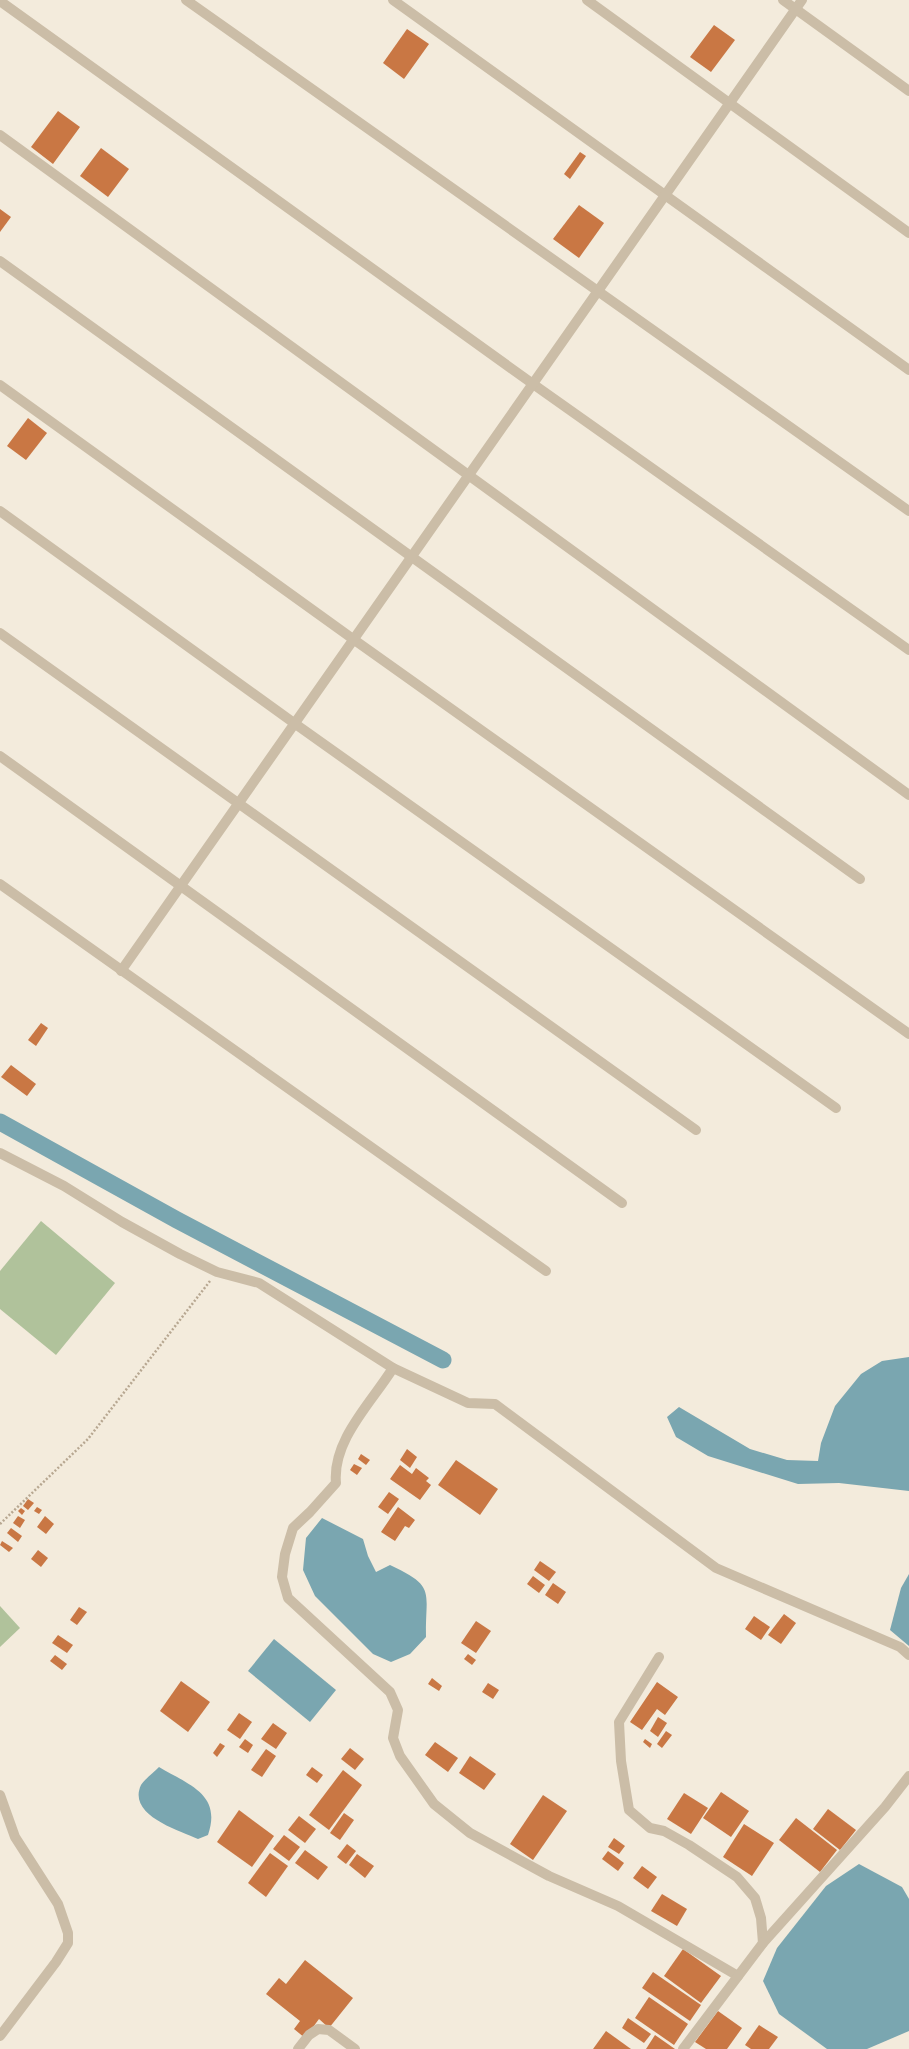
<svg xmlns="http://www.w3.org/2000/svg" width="909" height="2049" font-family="'Exo 2',sans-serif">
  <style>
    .green { fill: #b0c29b }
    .water { fill: #7aa6b0 }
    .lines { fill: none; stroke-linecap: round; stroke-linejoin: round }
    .canal { stroke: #7aa6b0; stroke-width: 17 }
    .building { fill: #c97744 }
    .path { stroke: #b7a791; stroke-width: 2.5; stroke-dasharray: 2 2; stroke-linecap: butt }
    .street { stroke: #cbbda7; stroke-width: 10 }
  </style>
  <rect width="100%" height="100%" fill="#f3ebdc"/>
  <!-- green -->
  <g class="green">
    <path d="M 41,1221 L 115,1283 L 56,1355 L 0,1309 L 0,1271 Z"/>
    <path d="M 0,1606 L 20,1628 L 0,1647 Z"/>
  </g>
  <!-- water -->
  <g class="water">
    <path d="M 909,1357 L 909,1491 L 839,1483 L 798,1484 L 708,1456 L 676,1437 L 667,1417 L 679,1407 L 750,1449 L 787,1460 L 818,1461 L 821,1443 L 835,1406 L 861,1374 L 882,1361 Z"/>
    <path d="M 322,1518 L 363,1539 L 368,1556 L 376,1572 L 390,1565 C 437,1587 425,1591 426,1637 L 410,1654 L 391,1662 L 373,1654 L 315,1596 L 303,1570 L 306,1538 Z"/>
    <path d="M 909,1574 L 909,1646 L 890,1630 L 901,1588 Z"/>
    <path d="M 274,1639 L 336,1690 L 310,1722 L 248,1671 Z"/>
    <path d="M 159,1767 C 189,1785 222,1794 208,1835 L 198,1839 C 178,1830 127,1815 141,1785 C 145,1779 154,1772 159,1767 Z"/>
    <path d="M 859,1864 L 902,1887 L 909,1899 L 909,2031 L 867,2049 L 827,2049 L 779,2014 L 763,1981 L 777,1948 L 826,1886 Z"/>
  </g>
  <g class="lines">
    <!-- canal -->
    <path class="canal" d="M 0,1122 L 177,1220 L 443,1360"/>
  </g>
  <!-- building -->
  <g class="building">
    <path d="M 714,25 L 735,40 L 711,72 L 690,57 Z"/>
    <path d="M 407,29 L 429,44 L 404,79 L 383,63 Z"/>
    <path d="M 58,111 L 80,127 L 53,164 L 31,147 Z"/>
    <path d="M 101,148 L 129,169 L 108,197 L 80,176 Z"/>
    <path d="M 580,152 L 586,156 L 570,179 L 564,174 Z"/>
    <path d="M 579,205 L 604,223 L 579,258 L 553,239 Z"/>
    <path d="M 0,209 L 11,217 L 0,232 Z"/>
    <path d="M 28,418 L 47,433 L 26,460 L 7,446 Z"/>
    <path d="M 41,1023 L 48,1028 L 36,1046 L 28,1040 Z"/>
    <path d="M 11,1065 L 36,1084 L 27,1096 L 1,1077 Z"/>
    <path d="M 407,1449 L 417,1457 L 410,1468 L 400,1460 Z"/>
    <path d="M 361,1454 L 370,1460 L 366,1465 L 358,1459 Z"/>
    <path d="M 456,1460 L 498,1489 L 480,1515 L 438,1485 Z"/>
    <path d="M 354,1464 L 362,1468 L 357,1475 L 350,1470 Z"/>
    <path d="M 400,1465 L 412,1474 L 416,1468 L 429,1478 L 426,1481 L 431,1485 L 420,1500 L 390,1479 Z"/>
    <path d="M 389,1492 L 399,1499 L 388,1514 L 378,1507 Z"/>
    <path d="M 28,1499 L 34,1503 L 28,1510 L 23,1506 Z"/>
    <path d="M 37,1507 L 42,1510 L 39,1514 L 34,1511 Z"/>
    <path d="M 398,1507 L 415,1520 L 409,1528 L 405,1526 L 395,1541 L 381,1532 Z"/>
    <path d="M 21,1508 L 25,1511 L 22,1515 L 18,1511 Z"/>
    <path d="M 18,1516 L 25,1520 L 20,1528 L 13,1523 Z"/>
    <path d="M 45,1516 L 54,1524 L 46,1534 L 37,1527 Z"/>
    <path d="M 11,1528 L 22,1536 L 18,1542 L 7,1533 Z"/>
    <path d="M 2,1541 L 13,1548 L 9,1552 L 0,1545 Z"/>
    <path d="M 38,1550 L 48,1558 L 41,1567 L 31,1559 Z"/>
    <path d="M 540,1561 L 556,1572 L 549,1581 L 534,1570 Z"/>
    <path d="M 533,1576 L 545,1585 L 539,1593 L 527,1584 Z"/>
    <path d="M 553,1583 L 566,1592 L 558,1604 L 545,1595 Z"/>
    <path d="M 79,1607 L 87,1612 L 77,1625 L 70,1620 Z"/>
    <path d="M 784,1614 L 796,1623 L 781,1644 L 768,1635 Z"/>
    <path d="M 754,1616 L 770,1627 L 761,1640 L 745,1629 Z"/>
    <path d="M 476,1621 L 491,1631 L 476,1653 L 461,1643 Z"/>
    <path d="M 58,1635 L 73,1645 L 67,1653 L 52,1643 Z"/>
    <path d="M 468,1654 L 476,1660 L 472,1665 L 464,1659 Z"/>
    <path d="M 55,1655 L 67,1664 L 62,1670 L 50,1661 Z"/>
    <path d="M 432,1678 L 442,1686 L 439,1691 L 428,1684 Z"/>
    <path d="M 181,1681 L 210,1702 L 188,1732 L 160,1711 Z"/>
    <path d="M 657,1682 L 678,1697 L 665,1715 L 657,1709 L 642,1730 L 630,1722 Z"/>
    <path d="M 488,1683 L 499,1690 L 493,1699 L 482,1692 Z"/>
    <path d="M 239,1713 L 252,1722 L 240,1739 L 227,1730 Z"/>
    <path d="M 658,1717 L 667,1723 L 658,1737 L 650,1731 Z"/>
    <path d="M 273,1723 L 287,1733 L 276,1749 L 261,1739 Z"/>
    <path d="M 666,1731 L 672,1735 L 662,1748 L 657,1744 Z"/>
    <path d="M 245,1739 L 253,1745 L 248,1753 L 239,1747 Z"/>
    <path d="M 645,1739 L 652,1744 L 650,1748 L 643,1742 Z"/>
    <path d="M 435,1742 L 458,1758 L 448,1772 L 425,1755 Z"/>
    <path d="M 220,1743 L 225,1746 L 217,1757 L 213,1753 Z"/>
    <path d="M 350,1748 L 364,1759 L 355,1770 L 341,1759 Z"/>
    <path d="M 266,1749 L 276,1756 L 262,1777 L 251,1770 Z"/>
    <path d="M 470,1756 L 496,1774 L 484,1790 L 459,1773 Z"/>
    <path d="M 312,1767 L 323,1775 L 317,1783 L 306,1775 Z"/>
    <path d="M 343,1770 L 362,1785 L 329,1830 L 309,1815 Z"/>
    <path d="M 721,1792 L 749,1811 L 731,1837 L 703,1818 Z"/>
    <path d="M 684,1793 L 708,1808 L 691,1834 L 667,1819 Z"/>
    <path d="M 543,1795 L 567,1811 L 533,1860 L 510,1844 Z"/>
    <path d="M 828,1809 L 856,1830 L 840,1850 L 813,1829 Z"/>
    <path d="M 239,1810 L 274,1836 L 252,1867 L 217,1842 Z"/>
    <path d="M 344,1813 L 354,1820 L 340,1840 L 330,1833 Z"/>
    <path d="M 299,1816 L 316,1829 L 305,1843 L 288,1830 Z"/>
    <path d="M 796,1818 L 837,1850 L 820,1872 L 779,1840 Z"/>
    <path d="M 744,1824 L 774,1843 L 752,1876 L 723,1857 Z"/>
    <path d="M 284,1835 L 300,1847 L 289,1861 L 273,1849 Z"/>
    <path d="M 614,1838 L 625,1846 L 619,1854 L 608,1847 Z"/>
    <path d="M 347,1844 L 356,1851 L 346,1864 L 337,1857 Z"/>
    <path d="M 305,1850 L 328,1867 L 318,1880 L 295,1863 Z"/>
    <path d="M 608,1851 L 624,1863 L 618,1871 L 602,1859 Z"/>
    <path d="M 270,1853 L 288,1866 L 266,1897 L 248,1883 Z"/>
    <path d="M 357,1854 L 374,1866 L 365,1878 L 349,1865 Z"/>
    <path d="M 642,1866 L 657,1877 L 648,1889 L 633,1878 Z"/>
    <path d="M 662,1894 L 687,1909 L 677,1926 L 651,1911 Z"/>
    <path d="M 683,1949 L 721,1976 L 701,2003 L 664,1976 Z"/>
    <path d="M 305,1960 L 353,1998 L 329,2028 L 319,2019 L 305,2038 L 294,2029 L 300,2021 L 266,1994 L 279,1978 L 286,1984 Z"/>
    <path d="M 653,1972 L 701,2005 L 690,2021 L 642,1988 Z"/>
    <path d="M 649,1997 L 688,2024 L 674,2045 L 635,2018 Z"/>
    <path d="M 718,2011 L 742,2028 L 727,2049 L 706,2049 L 695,2042 Z"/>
    <path d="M 628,2018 L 651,2034 L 644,2043 L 622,2028 Z"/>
    <path d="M 759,2025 L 778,2037 L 769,2049 L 751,2049 L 745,2045 Z"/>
    <path d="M 606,2031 L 631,2049 L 593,2049 Z"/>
    <path d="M 655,2035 L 675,2049 L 646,2049 Z"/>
  </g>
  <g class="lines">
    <!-- path -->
    <path class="path" d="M 0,1524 L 88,1439 L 210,1281"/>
    <!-- street -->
    <g class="street">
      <path d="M 186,0 L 909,511"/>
      <path d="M 393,0 L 909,370"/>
      <path d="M 587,0 L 909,233"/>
      <path d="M 783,0 L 909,91"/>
      <path d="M 0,1 L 533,384 L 909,650"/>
      <path d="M 0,135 L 909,795"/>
      <path d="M 0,261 L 860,879"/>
      <path d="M 0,385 L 353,639 L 909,1034"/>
      <path d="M 0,511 L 294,723 L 836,1108"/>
      <path d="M 0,633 L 696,1130"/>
      <path d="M 0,756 L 622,1203"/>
      <path d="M 0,884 L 546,1271"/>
      <path d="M 121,971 L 802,0"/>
      <path d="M 0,1153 L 64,1186 L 122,1222 L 180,1254 L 217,1272 L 259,1283 L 393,1368 L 468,1403 L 495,1404 L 716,1568 L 900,1647 L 909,1655"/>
      <path d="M 393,1368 C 372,1402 332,1440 336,1483 L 310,1512 L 293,1528 L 285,1554 L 282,1577 L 288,1598 L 390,1692 L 398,1710 L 393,1738 L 400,1756 L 434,1804 L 470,1833 L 549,1876 L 618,1906 L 738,1976"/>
      <path d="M 659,1657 L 619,1722 L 621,1761 L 629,1810 L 650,1828 L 664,1831 L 689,1845 L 737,1877 L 755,1898 L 761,1918 L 763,1943"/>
      <path d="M 0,1795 L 15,1837 L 58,1904 L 68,1933 L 68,1943 L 56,1962 L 0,2036"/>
      <path d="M 298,2049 L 309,2035 L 318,2029 L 329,2030 L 355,2049"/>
      <path d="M 683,2049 L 763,1943 L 885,1807 L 909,1776"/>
    </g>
  </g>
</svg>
